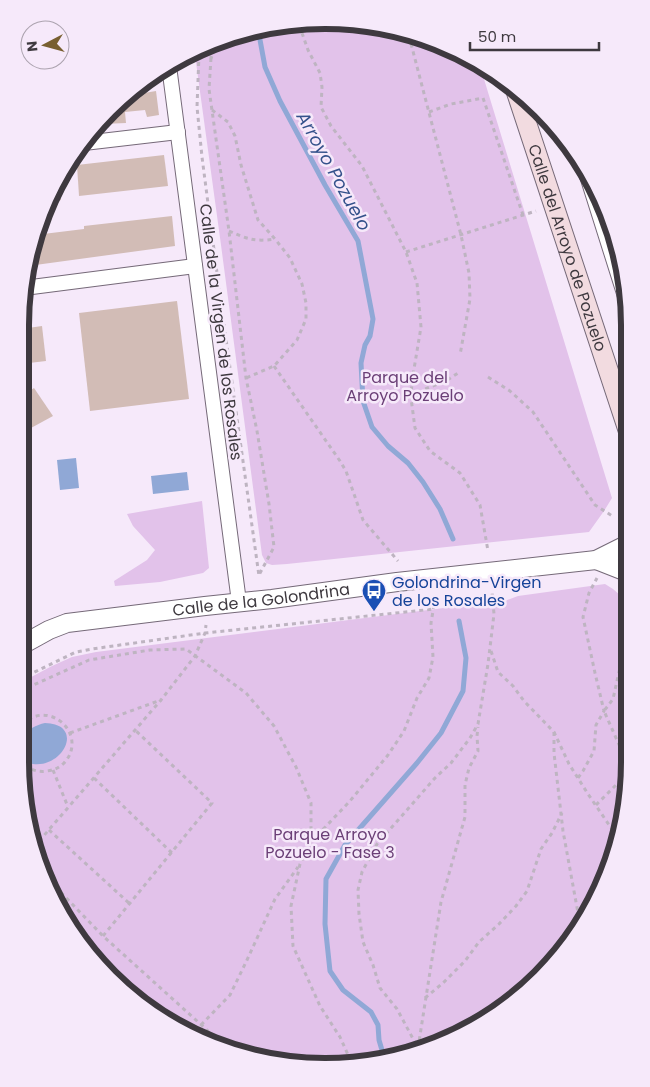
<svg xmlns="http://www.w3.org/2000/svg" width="650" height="1087" font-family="Poppins,sans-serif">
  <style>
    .green { fill: #e2c2ea }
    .water { fill: #90a8d6 }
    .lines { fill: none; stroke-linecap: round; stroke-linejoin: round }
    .stream { stroke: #90a8d6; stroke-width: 5 }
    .building { fill: #d2bcb6 }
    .service-casing { stroke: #756978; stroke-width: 9 }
    .minor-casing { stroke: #756978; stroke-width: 16 }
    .tertiary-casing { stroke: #756978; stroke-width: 20 }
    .secondary-casing { stroke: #756978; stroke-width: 21 }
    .path { stroke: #beb4c1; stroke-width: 3; stroke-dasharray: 4 4; stroke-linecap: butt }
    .service { stroke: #fff; stroke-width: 7 }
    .minor { stroke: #fff; stroke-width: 14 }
    .tertiary { stroke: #fff; stroke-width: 18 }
    .secondary { stroke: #f2dbe0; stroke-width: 19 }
    .labels { text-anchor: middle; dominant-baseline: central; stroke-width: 5; stroke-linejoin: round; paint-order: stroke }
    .street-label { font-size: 16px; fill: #3e393f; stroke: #f6e9fa }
    .park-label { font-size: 16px; fill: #6b3f77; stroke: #f6e9fa }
    .transit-label { font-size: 16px; fill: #164399; stroke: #f6e9fa; text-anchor: start }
    .water-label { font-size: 18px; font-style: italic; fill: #34518b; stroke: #f6e9fa }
    .rim { fill: none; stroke: #3e393f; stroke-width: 6 }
  </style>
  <rect width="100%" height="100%" fill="#f6e9fa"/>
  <!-- green -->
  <g class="green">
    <path d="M 266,26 L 385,26 L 480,66 L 612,498 L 604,511 L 589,532 L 287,564 L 272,565 L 266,563 L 262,555 L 221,245 L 195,55 Z"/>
    <path d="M 202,501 L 209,568 L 203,573 L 160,582 L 115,586 L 114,581 L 147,560 L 155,550 L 133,526 L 127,514 Z"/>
    <path d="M 605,584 L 613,589 L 629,603 L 629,782 L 614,860 L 578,932 L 510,1004 L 423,1051 L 325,1067 L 227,1051 L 140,1004 L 83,947 L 36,860 L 20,762 L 20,683 L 52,666 L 72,657 L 96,652 L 507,600 L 518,596 Z"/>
  </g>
  <!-- water -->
  <g class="water">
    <path d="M 76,458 L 79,488 L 60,490 L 57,460 Z"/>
    <path d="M 187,472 L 189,490 L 153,494 L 151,476 Z"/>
    <path d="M 45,723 C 85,724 64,768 33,764 C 21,762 16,747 23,737 C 28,729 36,725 45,723 Z"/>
  </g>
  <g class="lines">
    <!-- stream -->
    <g class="stream">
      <path d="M 258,29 L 265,67 L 280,101 L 325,185 L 358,241 L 373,319 L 370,336 L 365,345 L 361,363 L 363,401 L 372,427 L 388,446 L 408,463 L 423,482 L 440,509 L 453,539"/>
      <path d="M 384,1057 L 379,1040 L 378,1025 L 371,1012 L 343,990 L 330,971 L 325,924 L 326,879 L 345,845 L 417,763 L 441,733 L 463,691 L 466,658 L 459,621"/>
    </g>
  </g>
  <!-- building -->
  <g class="building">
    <path d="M 156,91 L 159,115 L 147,117 L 145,110 L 125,112 L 126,123 L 103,124 L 132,95 Z"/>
    <path d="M 164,155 L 168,186 L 79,196 L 77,165 Z"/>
    <path d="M 57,186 L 61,200 L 48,204 Z"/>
    <path d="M 172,216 L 175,246 L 28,266 L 35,235 L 84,229 L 84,226 Z"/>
    <path d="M 177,301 L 189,399 L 90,411 L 79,313 Z"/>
    <path d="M 42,326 L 46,361 L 21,364 L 21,329 Z"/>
    <path d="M 34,388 L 53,416 L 20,434 L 21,397 Z"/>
  </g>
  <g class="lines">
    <defs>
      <path id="service" d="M 577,156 L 629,321"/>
      <g id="minor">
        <path d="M 169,66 L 239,602"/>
        <path d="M 84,143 L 178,132"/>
        <path d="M 24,288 L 195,266"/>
        <path d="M 626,310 L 629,310"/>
      </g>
      <g id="tertiary">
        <path d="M 596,560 L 629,573"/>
        <path id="s1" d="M 20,646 L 49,630 L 67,623 L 205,606 L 272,599 L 397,582 L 596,560 L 628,544"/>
      </g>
      <g id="secondary">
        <path id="s2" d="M 516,91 L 629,433"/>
      </g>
    </defs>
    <!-- service casing -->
    <use href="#service" class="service-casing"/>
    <!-- minor casing -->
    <use href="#minor" class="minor-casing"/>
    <!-- tertiary casing -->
    <use href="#tertiary" class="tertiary-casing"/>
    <!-- secondary casing -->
    <use href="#secondary" class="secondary-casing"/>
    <!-- path -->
    <g class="path">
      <path d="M 298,26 L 302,33 L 308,50 L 320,73 L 322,87 L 321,107 L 331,126 L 362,166 L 406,252 L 417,283 L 421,327 L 412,381 L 411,398 L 415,428 L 430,451 L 460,473 L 480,505 L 488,551"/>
      <path d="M 409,36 L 461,235 L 469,273 L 470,299 L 460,355"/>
      <path d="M 211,48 L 211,58 L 217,46"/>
      <path d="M 199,54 L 197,107 L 202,157 L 220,296 L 259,576"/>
      <path d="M 211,58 L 209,89 L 229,231 L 246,378 L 257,431 L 269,504 L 274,547 L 259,575"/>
      <path d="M 212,110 L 228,122 L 235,136 L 241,165 L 258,220 L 275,239 L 290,258 L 302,284 L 306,303 L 306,319 L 297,340 L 274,366 L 246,378"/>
      <path d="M 429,112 L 451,104 L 483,98 L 523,215"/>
      <path d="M 229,231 C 247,239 255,242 275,239"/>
      <path d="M 406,252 L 536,211"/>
      <path d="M 274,366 L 340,461 L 346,471 L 363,520 L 398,561"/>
      <path d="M 488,377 L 510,391 L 533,412 L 595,505 L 614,517"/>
      <path d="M 412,398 L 425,389 L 446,381 L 458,373"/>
      <path d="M 491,651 L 498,672 L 513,686 L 524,701 L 554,732 L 569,764 L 588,794 L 618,838"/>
      <path d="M 629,658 L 621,663 L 613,699 L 604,711 L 621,749 L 629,773"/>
      <path d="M 20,679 L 76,652 L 92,649 L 205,633 L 434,609"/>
      <path d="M 20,691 L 89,660 L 150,650 L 186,649 L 246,693 L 274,726 L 296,767 L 311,803 L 311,841 L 300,864 L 291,906 L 293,946 L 320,1006 L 340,1037 L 349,1057 L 347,1063"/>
      <path d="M 554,732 L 554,753 L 563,831 L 578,913 L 582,925"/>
      <path d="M 70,733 L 161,700"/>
      <path d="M 20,759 C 26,768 36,773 47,771 C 54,770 59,768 64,763 C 90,735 47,695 20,727"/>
      <path d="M 53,770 L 68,807"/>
      <path d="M 94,778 L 172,853"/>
      <path d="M 578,778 L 583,771 L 594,751 L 596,725 L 604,711 L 595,673 L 583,617 L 589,593 L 597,578"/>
      <path d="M 596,805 L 629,772"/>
      <path d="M 49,830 L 130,904"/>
      <path d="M 312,841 L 350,801 L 388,755 L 404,731 L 417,698 L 429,678 L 433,657 L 431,623 L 435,599"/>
      <path d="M 34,847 L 161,700 L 195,656 L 205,633 L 206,625"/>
      <path d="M 44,875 L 103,936 L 207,1030 L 223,1049"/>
      <path d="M 103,936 L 212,803 L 135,730"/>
      <path d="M 425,998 L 443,983 L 465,961 L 479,942 L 499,924 L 516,906 L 527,891 L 541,849 L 552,833 L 562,813"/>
      <path d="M 201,1025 L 230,995 L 247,960 L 275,899 L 298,867"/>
      <path d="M 418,1048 L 441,902 L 465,817 L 465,785 L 469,768 L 478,751 L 477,736 L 478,727"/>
      <path d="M 418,1052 L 418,1048 L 397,1009 L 380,988 L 373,965 L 363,942 L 359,914 L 358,890 L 362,872 L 377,844 L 435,778 L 451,763 L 470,738 L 478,724 L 488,664 L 494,614 L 492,592"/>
      <path d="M 349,1057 L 431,1047"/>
    </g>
    <!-- service -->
    <use href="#service" class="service"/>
    <!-- minor -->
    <use href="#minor" class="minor"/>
    <!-- tertiary -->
    <use href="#tertiary" class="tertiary"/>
    <!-- secondary -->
    <use href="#secondary" class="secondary"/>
  </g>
  <!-- icons -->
  <defs>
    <symbol id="bus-pin" viewBox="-11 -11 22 30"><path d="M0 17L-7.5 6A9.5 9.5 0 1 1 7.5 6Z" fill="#1a4fb4" stroke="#f6e9fa"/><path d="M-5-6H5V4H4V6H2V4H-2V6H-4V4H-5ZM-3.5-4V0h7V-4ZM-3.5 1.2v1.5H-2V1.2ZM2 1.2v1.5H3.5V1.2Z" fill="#fff"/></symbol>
  </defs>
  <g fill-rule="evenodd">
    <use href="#bus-pin" x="360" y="577" width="28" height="38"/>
  </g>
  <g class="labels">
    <!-- street labels -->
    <g class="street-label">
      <text stroke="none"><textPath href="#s2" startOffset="165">Calle del Arroyo de Pozuelo</textPath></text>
      <text transform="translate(221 332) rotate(83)">Calle de la Virgen de los Rosales</text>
      <text stroke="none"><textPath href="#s1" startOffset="248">Calle de la Golondrina</textPath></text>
    </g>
    <!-- park labels -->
    <g class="park-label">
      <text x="405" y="377">Parque del<tspan x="405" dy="18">Arroyo Pozuelo</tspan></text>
      <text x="330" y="834">Parque Arroyo<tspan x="330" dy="18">Pozuelo - Fase 3</tspan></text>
    </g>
    <!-- transit labels -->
    <g class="transit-label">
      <text x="392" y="582">Golondrina-Virgen<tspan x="392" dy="18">de los Rosales</tspan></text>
    </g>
    <!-- water labels -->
    <g class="water-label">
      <text transform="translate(334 171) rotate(61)">Arroyo Pozuelo</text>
    </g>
  </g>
  <!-- crop -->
  <path d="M0 0H650V1087H0ZM325 29H325A296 296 0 0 1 621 325V762A296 296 0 0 1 325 1058H325A296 296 0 0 1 29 762V325A296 296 0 0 1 325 29Z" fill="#f6e9fa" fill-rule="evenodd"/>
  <path class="rim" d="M325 29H325A296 296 0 0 1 621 325V762A296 296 0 0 1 325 1058H325A296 296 0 0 1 29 762V325A296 296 0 0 1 325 29Z"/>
  <!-- north arrow -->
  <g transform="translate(45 45) rotate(264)"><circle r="24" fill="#f6e9fa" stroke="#aca3af"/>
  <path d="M0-4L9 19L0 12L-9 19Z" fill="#785f30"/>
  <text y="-8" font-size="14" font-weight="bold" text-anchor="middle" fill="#3e393f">N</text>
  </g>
  <!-- scale -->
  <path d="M470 42v8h129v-8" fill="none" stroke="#3e393f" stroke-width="2.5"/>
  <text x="478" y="42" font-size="15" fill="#3e393f" stroke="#f6e9fa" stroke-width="4" paint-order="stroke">50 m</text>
</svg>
